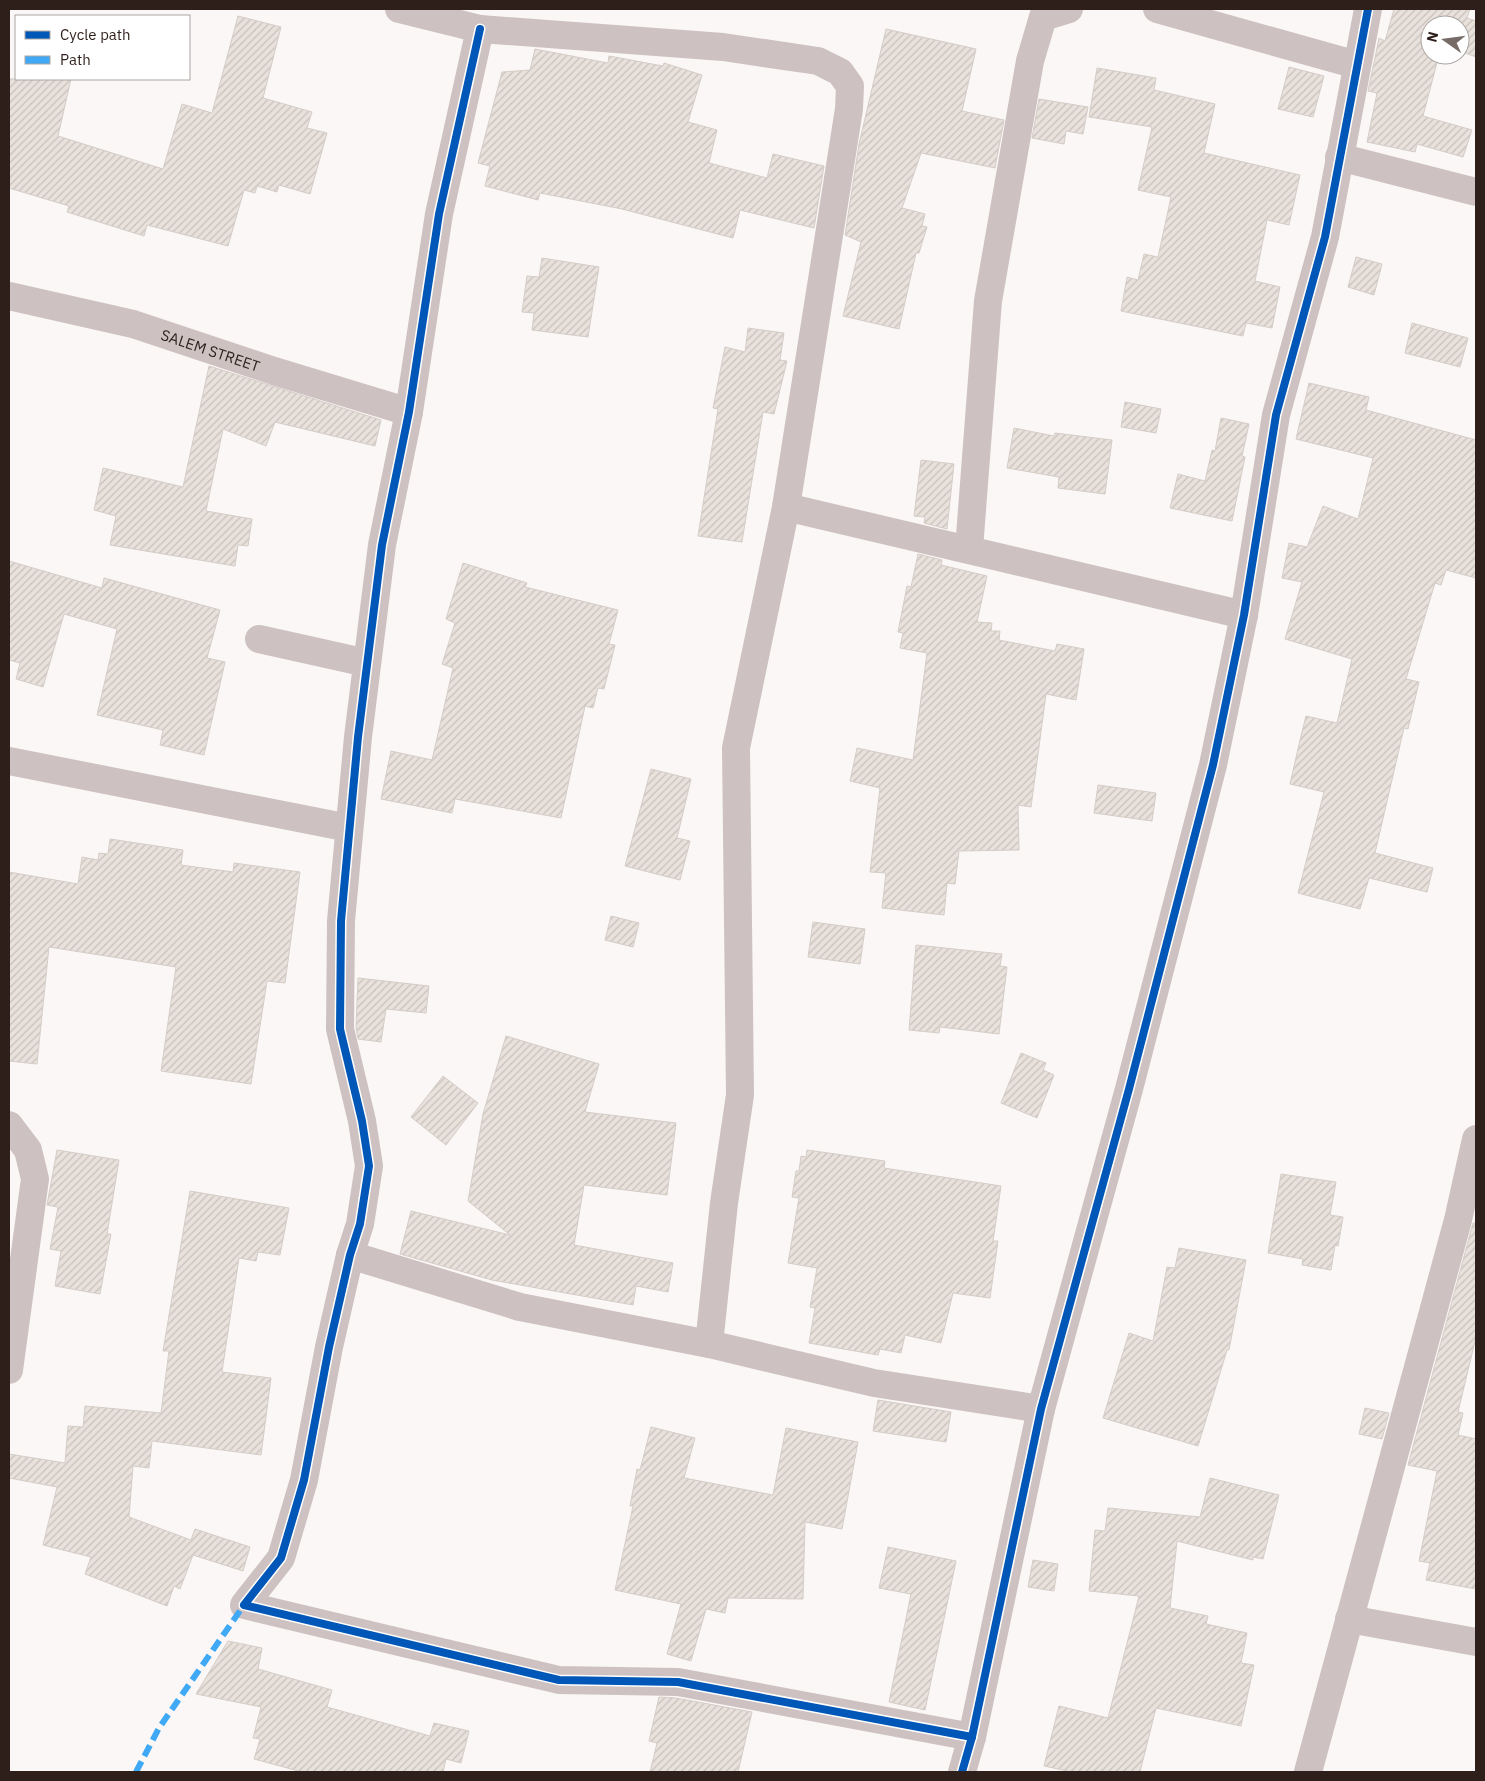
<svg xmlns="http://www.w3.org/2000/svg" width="1485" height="1781" font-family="'IBM Plex Sans',sans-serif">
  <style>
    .building { fill: url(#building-hatch); stroke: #d4cdc7 }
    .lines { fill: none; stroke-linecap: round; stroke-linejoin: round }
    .minor { stroke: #cdc2c1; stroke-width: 28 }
    .quiet { stroke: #3fa9f5; stroke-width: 6; stroke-dasharray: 12 6; stroke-linecap: butt }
    .cycleway-casing { stroke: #fff; stroke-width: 11 }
    .cycleway { stroke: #0057b8; stroke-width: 8 }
    .labels { text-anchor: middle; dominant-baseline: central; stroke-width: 4.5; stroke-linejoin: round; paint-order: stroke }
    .street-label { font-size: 15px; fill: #2e1f1a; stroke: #fff }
  </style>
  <defs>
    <pattern id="building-hatch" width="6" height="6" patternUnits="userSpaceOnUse" patternTransform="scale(1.25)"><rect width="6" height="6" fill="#e9e1db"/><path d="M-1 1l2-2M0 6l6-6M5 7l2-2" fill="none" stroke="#c8c1bb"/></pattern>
  </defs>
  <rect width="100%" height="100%" fill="#fbf7f6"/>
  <!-- building -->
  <g class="building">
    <path d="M 1394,9 L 1470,9 L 1467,18 L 1476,21 L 1476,57 L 1460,51 L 1460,25 L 1430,25 L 1430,55 L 1439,55 L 1423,116 L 1472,130 L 1463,157 L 1417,144 L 1415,152 L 1367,142 L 1377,93 L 1368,91 L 1377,48 L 1379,38 L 1385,41 Z"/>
    <path d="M 238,16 L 281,27 L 263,98 L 312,112 L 307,128 L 327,133 L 310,194 L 279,185 L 277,192 L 257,186 L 255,193 L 244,190 L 228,246 L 147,225 L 144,236 L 67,212 L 69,206 L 9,188 L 9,79 L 71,79 L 58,136 L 163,169 L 182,104 L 212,113 Z"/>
    <path d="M 886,29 L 976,49 L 962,111 L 1004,120 L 995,168 L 921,153 L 902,208 L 925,214 L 922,226 L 927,227 L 919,253 L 916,253 L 899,329 L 843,316 L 861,242 L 845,235 L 859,144 Z"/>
    <path d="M 535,49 L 608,63 L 609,56 L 663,66 L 664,63 L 702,75 L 688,122 L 717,130 L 709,163 L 767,178 L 773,154 L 824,166 L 814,228 L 740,210 L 733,238 L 622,209 L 540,193 L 538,200 L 485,186 L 490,166 L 478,163 L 502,72 L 530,70 Z"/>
    <path d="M 1289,67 L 1324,76 L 1313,117 L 1278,109 Z"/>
    <path d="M 1097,68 L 1156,78 L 1154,90 L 1215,104 L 1204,153 L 1300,175 L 1289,225 L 1267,220 L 1255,281 L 1280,287 L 1272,328 L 1246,323 L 1243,336 L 1121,311 L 1127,277 L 1138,280 L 1144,254 L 1158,257 L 1171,197 L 1138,190 L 1152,127 L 1089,117 Z"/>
    <path d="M 1039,99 L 1088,107 L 1083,134 L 1066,131 L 1064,144 L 1032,138 Z"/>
    <path d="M 1356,257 L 1382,264 L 1374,295 L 1348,287 Z"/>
    <path d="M 542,258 L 599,267 L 588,337 L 532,330 L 534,313 L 522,312 L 527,276 L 539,277 Z"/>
    <path d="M 1412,323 L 1468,338 L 1460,367 L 1405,353 Z"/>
    <path d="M 748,328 L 784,333 L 780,360 L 787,361 L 774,414 L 763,412 L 742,542 L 698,536 L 718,409 L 713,408 L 725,347 L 745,352 Z"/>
    <path d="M 209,366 L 381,420 L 375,446 L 275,422 L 266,446 L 223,429 L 206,511 L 252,519 L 248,546 L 238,545 L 235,566 L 110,545 L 116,516 L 94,510 L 103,468 L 183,487 Z"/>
    <path d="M 1309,383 L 1369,397 L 1366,410 L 1476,440 L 1476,578 L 1446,570 L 1441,585 L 1435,583 L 1406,679 L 1419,682 L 1408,729 L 1404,728 L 1375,853 L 1433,868 L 1427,892 L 1369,878 L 1360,909 L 1298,893 L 1324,792 L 1290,784 L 1300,740 L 1306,716 L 1337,723 L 1352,659 L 1285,639 L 1302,582 L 1282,578 L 1289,543 L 1307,547 L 1323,506 L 1358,519 L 1373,458 L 1296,439 Z"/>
    <path d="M 1125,402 L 1161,409 L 1156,433 L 1121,427 Z"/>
    <path d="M 1221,418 L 1249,424 L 1242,456 L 1245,457 L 1232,521 L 1170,508 L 1178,474 L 1205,481 L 1212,450 L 1215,451 Z"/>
    <path d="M 1014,428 L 1054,436 L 1055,433 L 1112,440 L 1105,494 L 1058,488 L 1059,477 L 1007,468 Z"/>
    <path d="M 921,460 L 954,464 L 947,529 L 924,523 L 925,517 L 914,516 Z"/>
    <path d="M 918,554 L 942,560 L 941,565 L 987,576 L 977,622 L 992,623 L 991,631 L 1000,631 L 999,640 L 1055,651 L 1057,644 L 1084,649 L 1076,700 L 1046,694 L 1031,807 L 1018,805 L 1019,850 L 959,851 L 955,884 L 947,883 L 944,915 L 882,908 L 886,873 L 870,872 L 880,788 L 850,781 L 857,748 L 913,760 L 927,653 L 900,648 L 903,633 L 898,632 L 907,586 L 911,587 Z"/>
    <path d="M 9,561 L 102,588 L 104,578 L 220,610 L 207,658 L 225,662 L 204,755 L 160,745 L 163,730 L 97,715 L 117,629 L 64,614 L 43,687 L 16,679 L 20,663 L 9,660 Z"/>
    <path d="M 463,563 L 527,583 L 525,587 L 618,610 L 609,644 L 615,645 L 604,689 L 598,688 L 593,708 L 585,706 L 561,818 L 455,799 L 452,813 L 381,799 L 391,751 L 432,760 L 453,668 L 442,664 L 455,623 L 446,619 Z"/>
    <path d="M 651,769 L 691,779 L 677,838 L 690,841 L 680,880 L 625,866 Z"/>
    <path d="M 1098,785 L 1156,793 L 1152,821 L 1094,813 Z"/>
    <path d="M 110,839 L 183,850 L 181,865 L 233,872 L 234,863 L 300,872 L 285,983 L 267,981 L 251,1084 L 161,1071 L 176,967 L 49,947 L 37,1064 L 9,1061 L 9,872 L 78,884 L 82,857 L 98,860 L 99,853 L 108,854 Z"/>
    <path d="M 611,916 L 639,923 L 633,947 L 605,940 Z"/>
    <path d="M 813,922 L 865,929 L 860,964 L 808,957 Z"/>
    <path d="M 916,945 L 1002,954 L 1000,966 L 1007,967 L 999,1034 L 940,1027 L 939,1033 L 909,1030 Z"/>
    <path d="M 358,978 L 429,986 L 426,1013 L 386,1009 L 381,1042 L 358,1039 L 356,1027 Z"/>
    <path d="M 506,1036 L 599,1064 L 585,1112 L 676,1123 L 667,1195 L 584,1185 L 574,1245 L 673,1263 L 668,1292 L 636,1286 L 633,1305 L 492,1280 L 400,1254 L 411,1211 L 510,1235 L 468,1201 L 483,1114 Z"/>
    <path d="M 1021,1053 L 1046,1063 L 1043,1070 L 1054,1075 L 1037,1118 L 1001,1103 Z"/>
    <path d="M 443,1076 L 478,1103 L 446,1145 L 411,1117 Z"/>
    <path d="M 57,1150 L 119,1160 L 107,1234 L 111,1234 L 100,1294 L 55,1286 L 61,1251 L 50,1249 L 58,1207 L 47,1205 Z"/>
    <path d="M 807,1150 L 885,1161 L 884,1168 L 1001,1186 L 993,1241 L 998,1241 L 990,1298 L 953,1293 L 941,1343 L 905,1335 L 901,1353 L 880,1349 L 878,1355 L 809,1343 L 815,1308 L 810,1307 L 817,1268 L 788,1263 L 799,1198 L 792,1197 L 796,1171 L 799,1171 L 801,1156 L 806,1157 Z"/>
    <path d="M 1281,1174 L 1336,1182 L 1330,1215 L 1343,1217 L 1338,1246 L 1335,1245 L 1331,1270 L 1302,1265 L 1303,1259 L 1268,1253 Z"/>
    <path d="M 190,1191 L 289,1208 L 280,1255 L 258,1252 L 256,1261 L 239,1258 L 222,1372 L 271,1378 L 261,1455 L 152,1441 L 149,1468 L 133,1466 L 129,1517 L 191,1540 L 195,1529 L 250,1547 L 243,1571 L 193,1555 L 180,1589 L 174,1586 L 167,1606 L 85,1574 L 91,1557 L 43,1545 L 57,1487 L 9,1478 L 9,1454 L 65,1463 L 68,1426 L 83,1427 L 85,1406 L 161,1413 L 169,1351 L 163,1351 Z"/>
    <path d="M 1473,1223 L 1476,1223 L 1476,1337 L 1458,1412 L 1463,1413 L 1458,1435 L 1476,1439 L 1476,1589 L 1426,1580 L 1430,1563 L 1419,1561 L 1437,1471 L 1408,1465 Z"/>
    <path d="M 1179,1248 L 1246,1260 L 1229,1350 L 1227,1350 L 1198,1446 L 1103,1418 L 1129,1333 L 1153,1341 L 1167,1267 L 1175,1268 Z"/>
    <path d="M 878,1400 L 951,1412 L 946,1442 L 873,1431 Z"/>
    <path d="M 1365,1408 L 1389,1413 L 1382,1439 L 1359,1434 Z"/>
    <path d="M 651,1427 L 695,1438 L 684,1478 L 773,1495 L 786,1428 L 858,1442 L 842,1529 L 805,1522 L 803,1599 L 728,1598 L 725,1613 L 706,1609 L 691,1661 L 667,1654 L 681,1604 L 615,1590 L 633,1506 L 630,1506 L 637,1469 L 640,1470 Z"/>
    <path d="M 1210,1478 L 1279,1495 L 1263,1559 L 1253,1557 L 1253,1560 L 1177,1541 L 1170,1608 L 1208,1616 L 1206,1624 L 1247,1633 L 1241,1663 L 1254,1665 L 1241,1726 L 1156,1708 L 1140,1772 L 1072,1772 L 1044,1766 L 1059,1706 L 1108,1718 L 1139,1596 L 1089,1591 L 1095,1530 L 1105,1531 L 1108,1508 L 1200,1517 Z"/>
    <path d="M 888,1547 L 956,1561 L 925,1710 L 889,1702 L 911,1594 L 879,1588 Z"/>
    <path d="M 1033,1560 L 1058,1564 L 1054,1591 L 1028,1587 Z"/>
    <path d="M 228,1641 L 262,1648 L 258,1669 L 332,1690 L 327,1707 L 430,1736 L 434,1723 L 469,1731 L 461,1763 L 446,1759 L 443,1772 L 302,1772 L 254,1759 L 260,1739 L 253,1738 L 261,1707 L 196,1694 Z"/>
    <path d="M 659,1697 L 676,1698 L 752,1712 L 738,1772 L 650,1772 L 657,1743 L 649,1741 Z"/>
  </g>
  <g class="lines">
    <!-- minor -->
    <g class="minor">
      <path d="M 399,9 L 480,29 L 723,47 L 818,61 L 840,72 L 850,86 L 849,109 L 786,507 L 736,748 L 740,1095 L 724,1203 L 709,1344"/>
      <path d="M 1157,9 L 1357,65"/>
      <path d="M 480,29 L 439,214 L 409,412 L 382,545 L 358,737 L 341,921 L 340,1029 L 362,1121 L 369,1166 L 360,1224 L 350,1255 L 329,1347 L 304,1480 L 281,1558 L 244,1605 L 559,1680 L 678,1682 L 972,1737"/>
      <path d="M 1339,157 L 1476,192"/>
      <path id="s1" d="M 9,296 L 133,324 L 274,371 L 409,412"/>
      <path d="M 786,507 L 1244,615"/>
      <path d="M 969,549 L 988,301 L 1030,61 L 1043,17 L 1069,9"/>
      <path d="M 259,639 L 367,663"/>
      <path d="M 9,761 L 349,828"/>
      <path d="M 9,1125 L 28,1150 L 35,1179 L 9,1370"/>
      <path d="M 350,1255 L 520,1307 L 709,1344 L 874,1383 L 1041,1409"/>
      <path d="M 1349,1619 L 1476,1642"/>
      <path d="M 962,1772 L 972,1737 L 1041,1409 L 1129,1089 L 1213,765 L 1244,615 L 1276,415 L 1325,237 L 1368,9"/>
      <path d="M 1308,1772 L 1458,1220 L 1476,1139"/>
    </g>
    <!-- quiet -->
    <path class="quiet" d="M 136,1772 L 159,1728 L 244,1605"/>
    <defs>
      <g id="cycleway">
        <path d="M 480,29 L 439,214 L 409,412 L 382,545 L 358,737 L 341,921 L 340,1029 L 362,1121 L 369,1166 L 360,1224 L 350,1255 L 329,1347 L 304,1480 L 281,1558 L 244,1605 L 559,1680 L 678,1682 L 972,1737"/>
        <path d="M 962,1772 L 972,1737 L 1041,1409 L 1129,1089 L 1213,765 L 1244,615 L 1276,415 L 1325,237 L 1368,9"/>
      </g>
    </defs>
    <!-- cycleway casing -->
    <use href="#cycleway" class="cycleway-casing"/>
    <!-- cycleway -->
    <use href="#cycleway" class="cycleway"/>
  </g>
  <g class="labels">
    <!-- street labels -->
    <g class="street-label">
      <text stroke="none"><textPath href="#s1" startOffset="209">SALEM STREET</textPath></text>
    </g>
  </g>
  <!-- border -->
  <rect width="1485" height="1781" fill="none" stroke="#2e1f1a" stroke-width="20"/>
  <!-- legend -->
  <rect x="15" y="15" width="175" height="65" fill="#ffffff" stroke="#aba5a3"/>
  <rect x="25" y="31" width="25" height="8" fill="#0057b8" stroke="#aba5a3"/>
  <text x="60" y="40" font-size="15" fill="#2e1f1a">Cycle path</text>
  <rect x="25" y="56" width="25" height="8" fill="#3fa9f5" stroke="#aba5a3"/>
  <text x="60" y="65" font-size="15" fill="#2e1f1a">Path</text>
  <!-- north arrow -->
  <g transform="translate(1445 40) rotate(284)"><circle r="24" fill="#ffffff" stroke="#aba5a3"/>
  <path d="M0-4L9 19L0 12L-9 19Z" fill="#766b67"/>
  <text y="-8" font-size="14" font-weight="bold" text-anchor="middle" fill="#2e1f1a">N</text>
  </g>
</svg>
